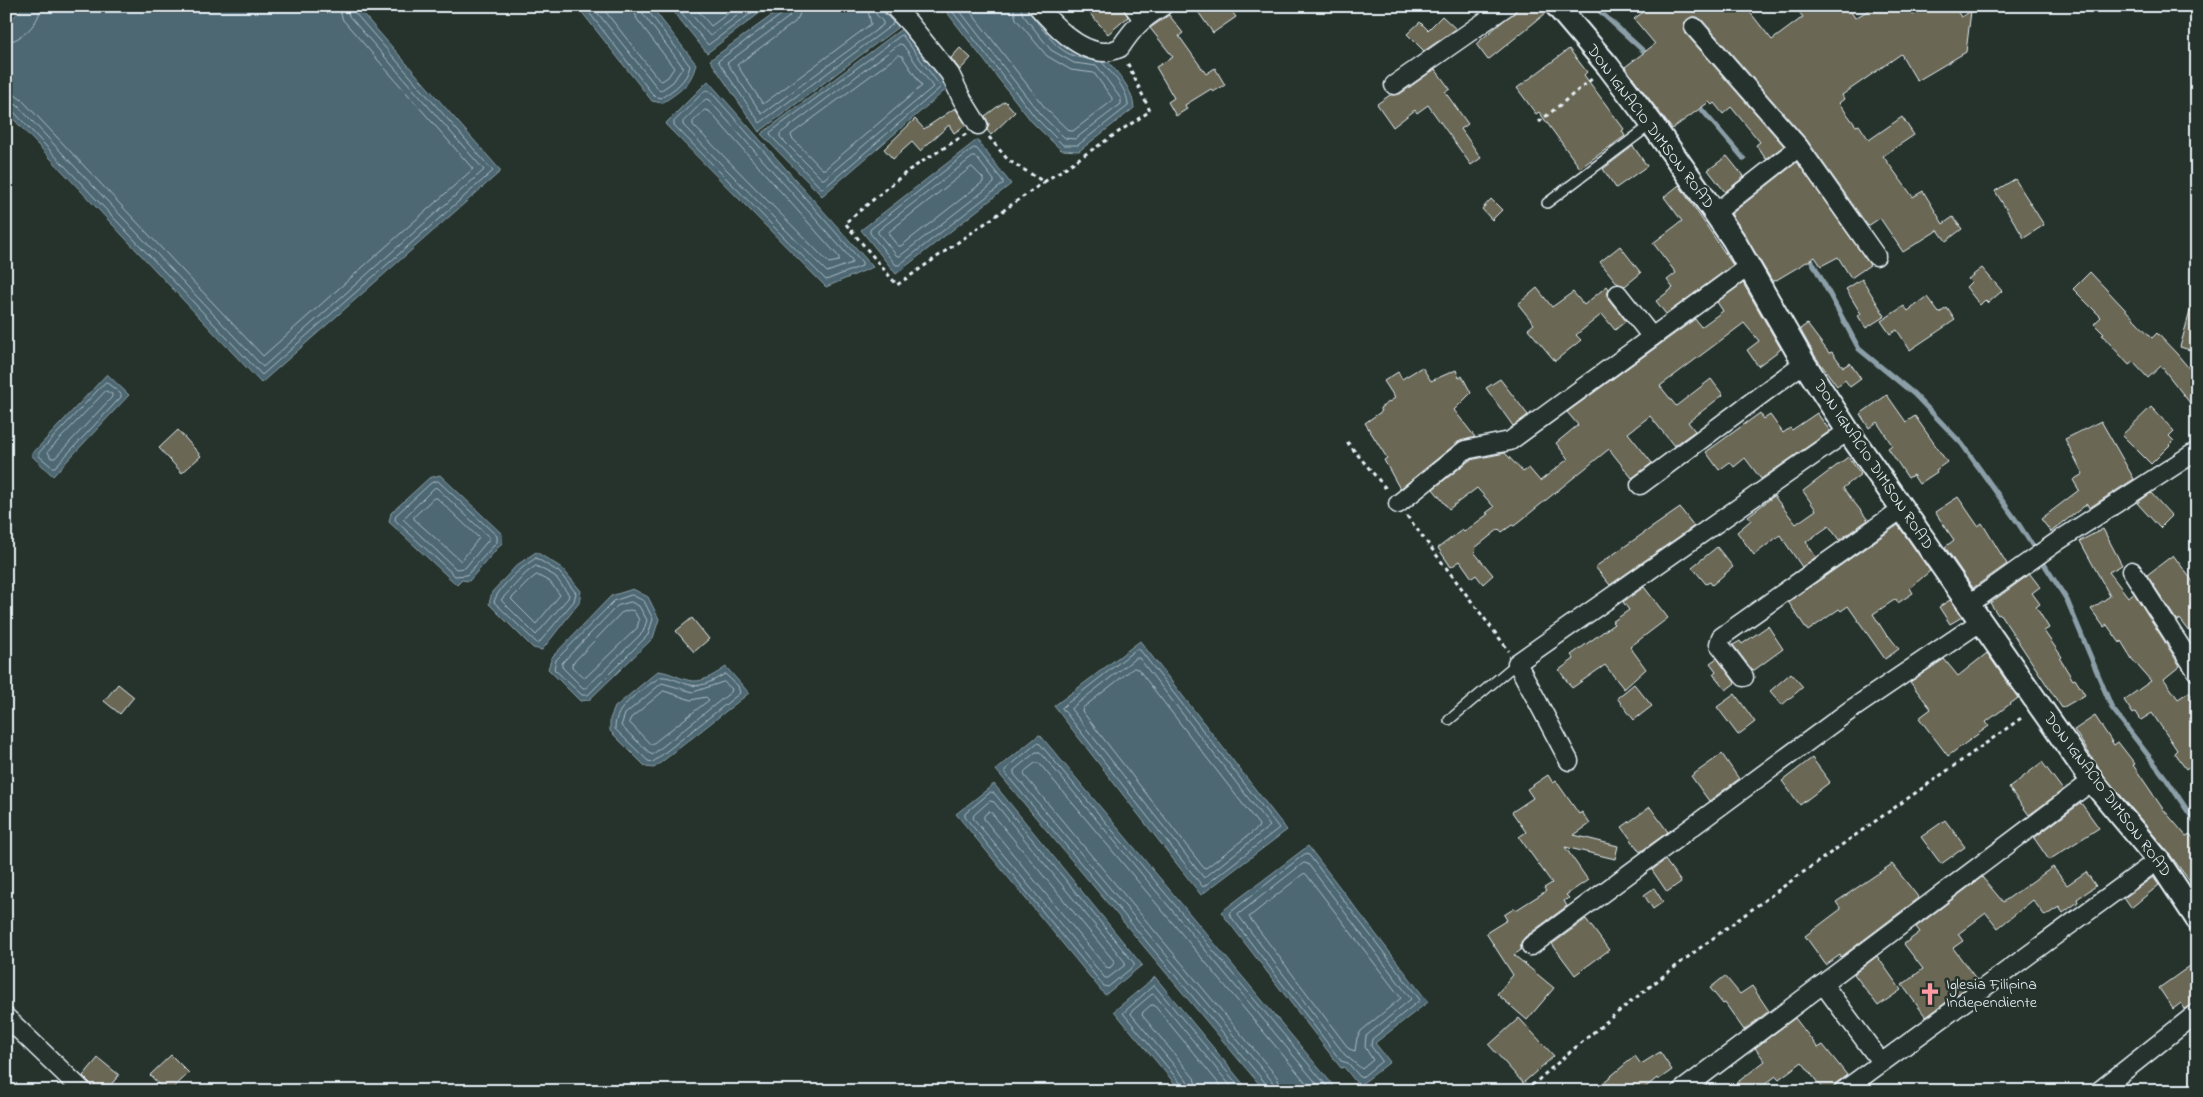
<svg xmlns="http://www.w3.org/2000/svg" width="2203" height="1097" font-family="'Indie Flower',sans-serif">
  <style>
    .water { fill: #4e6873; stroke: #8c9fa8 }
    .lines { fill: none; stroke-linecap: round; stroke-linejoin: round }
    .shore { stroke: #aabac3; stroke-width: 1 }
    .stream { stroke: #8c9fa8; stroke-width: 5 }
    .building { fill: #6a6854; stroke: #e8f1f8 }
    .service-casing { stroke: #e8f1f8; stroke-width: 12 }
    .minor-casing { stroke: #e8f1f8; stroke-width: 21 }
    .tertiary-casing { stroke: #e8f1f8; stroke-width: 26 }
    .path { stroke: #e8f1f8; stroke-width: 3; stroke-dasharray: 4 4; stroke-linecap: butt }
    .service { stroke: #26332d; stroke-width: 9 }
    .minor { stroke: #26332d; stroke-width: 18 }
    .tertiary { stroke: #26332d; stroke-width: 22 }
    .labels { text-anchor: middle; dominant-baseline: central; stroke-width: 5; stroke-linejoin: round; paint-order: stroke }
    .street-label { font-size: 16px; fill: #e8f1f8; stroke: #26332d }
    .poi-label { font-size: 16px; fill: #e8f1f8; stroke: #26332d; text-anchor: start }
  </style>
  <rect width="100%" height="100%" fill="#26332d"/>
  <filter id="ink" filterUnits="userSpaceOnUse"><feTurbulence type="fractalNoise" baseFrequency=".02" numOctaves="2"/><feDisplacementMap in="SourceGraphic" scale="10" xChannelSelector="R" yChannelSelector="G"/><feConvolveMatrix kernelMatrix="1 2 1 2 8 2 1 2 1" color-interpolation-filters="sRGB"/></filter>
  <g filter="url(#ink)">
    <!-- water -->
    <g class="water">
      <path d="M 24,6 L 356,6 L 501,171 L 261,383 L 6,111 L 6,25 Z"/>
      <path d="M 577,6 L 651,6 L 696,64 C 691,85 679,92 662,103 L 652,101 Z"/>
      <path d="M 669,6 L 769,6 L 707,53 Z"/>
      <path d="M 785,6 L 883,6 L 902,24 L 759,132 L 710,60 Z"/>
      <path d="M 942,6 L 1030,6 L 1058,41 L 1078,53 L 1103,55 C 1116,72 1132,86 1134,108 L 1079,151 L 1061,150 L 1032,122 Z"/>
      <path d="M 904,27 L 949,87 L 822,196 L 761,134 Z"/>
      <path d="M 708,81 L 873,267 L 826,287 L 665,124 Z"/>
      <path d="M 977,140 L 1011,184 L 896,274 L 861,230 Z"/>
      <path d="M 107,374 L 129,395 L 53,476 L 31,455 Z"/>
      <path d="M 440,475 L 502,534 L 502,543 L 469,581 L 462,580 L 457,585 L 389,522 L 391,513 L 429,478 Z"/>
      <path d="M 536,552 L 562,568 L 581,591 L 579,603 L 542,650 L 533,648 L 489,604 L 492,592 L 517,565 Z"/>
      <path d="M 633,589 L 648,597 L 659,619 L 653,638 L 589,700 L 580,701 L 548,669 L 552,657 L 611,596 Z"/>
      <path d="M 1140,641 L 1287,830 L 1201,895 L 1054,706 Z"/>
      <path d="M 726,667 L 749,693 L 654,768 L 646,767 L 610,731 L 610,719 L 615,707 L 658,671 C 671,672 681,680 693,681 C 704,682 717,673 726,667 Z"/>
      <path d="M 1039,735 L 1040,735 L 1338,1091 L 1265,1091 L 996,770 Z"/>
      <path d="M 994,784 L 1142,965 L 1105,995 L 956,814 Z"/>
      <path d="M 1308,846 L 1428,1002 L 1375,1043 L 1390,1062 L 1359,1086 L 1344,1067 L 1341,1068 L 1221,912 Z"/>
      <path d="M 1155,977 L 1249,1091 L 1181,1091 L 1114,1011 Z"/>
    </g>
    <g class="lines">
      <!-- shore -->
      <g class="shore">
        <path d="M 584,6 L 654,96 L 661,98 C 674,90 687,81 690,66 L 648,11 L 647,6"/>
        <path d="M 592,6 L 660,91 L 673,82 L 683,67 L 643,14 L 641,6"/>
        <path d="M 601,6 L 659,80 L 662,81 L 668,77 L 674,68 L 637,19 L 633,6"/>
        <path d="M 676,6 L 708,45 L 761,6"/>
        <path d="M 684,6 L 710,36 L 750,6"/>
        <path d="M 694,6 L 711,26 L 738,6"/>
        <path d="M 787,6 L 785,12 L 718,61 L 760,123 L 892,25 L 893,22 L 882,11 L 880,6"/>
        <path d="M 793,6 L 789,17 L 727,63 L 762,114 L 883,25 L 883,22 L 876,14 L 874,6"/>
        <path d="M 801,6 L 799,16 L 795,22 L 737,65 L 763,104 L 871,24 L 867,6"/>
        <path d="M 948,6 L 1036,118 L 1063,145 L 1078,145 L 1128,106 C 1128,89 1112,74 1102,62"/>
        <path d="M 956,6 L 1040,114 L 1065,138 L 1075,139 L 1121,104 L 1121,99 L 1097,66 L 1074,63 L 1051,50 L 1023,15 L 1020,6"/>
        <path d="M 966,6 L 1046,109 L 1069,131 L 1073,131 L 1112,101 L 1112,98 L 1094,73 L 1071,70 L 1047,56 L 1016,19 L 1013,6"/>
        <path d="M 1027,6 L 1028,11 C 1047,32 1056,56 1088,59"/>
        <path d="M 902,35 L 941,87 L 824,188 L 821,188 L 771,136 L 770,133 Z"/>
        <path d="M 6,42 C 22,41 40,22 41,6"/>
        <path d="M 900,44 L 903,45 L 933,87 L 824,179 L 822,179 L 780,137 L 780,134 Z"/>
        <path d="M 899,55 L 902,56 L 922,86 L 825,169 L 822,169 L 792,138 L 791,135 Z"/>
        <path d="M 706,90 L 710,91 L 862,262 L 862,266 L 826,280 L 674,125 L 674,122 Z"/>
        <path d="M 6,94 L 15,95 L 22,100 L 263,356 L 473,169 L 343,20 L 338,6"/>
        <path d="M 706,99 L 709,100 L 852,260 L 852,263 L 827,272 L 683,125 L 683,122 Z"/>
        <path d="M 6,102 L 17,105 L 263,367 L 484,170 L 349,16 L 346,6"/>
        <path d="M 6,108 L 12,110 L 262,375 L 493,171 L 354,12 L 352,6"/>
        <path d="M 705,110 L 709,111 L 839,257 L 839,261 L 829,263 L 693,125 L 693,122 Z"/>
        <path d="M 974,148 L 977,149 L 1003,181 L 1003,184 L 899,265 L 896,265 L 870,233 L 870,230 Z"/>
        <path d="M 973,157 L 976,157 L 994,180 L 994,183 L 900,256 L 897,256 L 878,233 L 878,231 Z"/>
        <path d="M 972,167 L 983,178 L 983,182 L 901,246 L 898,246 L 889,235 L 889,232 Z"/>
        <path d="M 106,382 L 121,394 L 121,397 L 55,467 L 52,467 L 39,456 L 39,453 Z"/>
        <path d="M 106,391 L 112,394 L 112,397 L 55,458 L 51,458 L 48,452 Z"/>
        <path d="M 438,481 L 497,536 L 497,542 L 467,575 L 455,576 L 395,520 L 396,515 L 431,483 Z"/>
        <path d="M 437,488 L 490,538 L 465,568 L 456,569 L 403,519 L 434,488 Z"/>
        <path d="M 434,498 L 437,498 L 479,538 L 461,561 L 414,519 L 414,517 Z"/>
        <path d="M 536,558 L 559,572 L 576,593 L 574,601 L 538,644 L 494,602 C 498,587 523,566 536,558 Z"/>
        <path d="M 536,566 L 555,576 L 569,595 L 568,598 L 536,635 L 501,600 L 525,574 Z"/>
        <path d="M 537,575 L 550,582 L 560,595 L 536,624 L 511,599 L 530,580 Z"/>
        <path d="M 632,595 L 644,601 L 653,619 L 648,635 L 588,695 L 582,695 L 554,669 L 556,660 L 614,601 Z"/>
        <path d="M 631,602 L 639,606 L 647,620 L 643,632 L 586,688 L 583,688 L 562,667 L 562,663 L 617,606 Z"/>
        <path d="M 630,610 L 634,611 L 639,620 L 637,628 L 586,677 L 583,677 L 572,667 L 572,664 L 621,613 Z"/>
        <path d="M 1137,649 L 1140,650 L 1279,828 L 1203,887 L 1062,708 Z"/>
        <path d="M 1136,658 L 1139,658 L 1270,826 L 1204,878 L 1071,709 Z"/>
        <path d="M 1134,668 L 1138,669 L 1259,825 L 1258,828 L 1206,868 L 1203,867 L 1082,711 L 1083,708 Z"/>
        <path d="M 725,674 L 738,686 L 740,693 L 653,762 L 648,761 L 615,729 C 614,705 643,690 660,677 C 671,676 680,683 691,685 C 702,688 716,679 725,674 Z"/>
        <path d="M 724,682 L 732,689 L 731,692 L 652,755 L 621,726 L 625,714 L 662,683 L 693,692 Z"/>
        <path d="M 664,691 L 691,700 L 706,697 L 709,700 L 651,745 L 629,722 L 631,718 Z"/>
        <path d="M 991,792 L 994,793 L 1134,963 L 1134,966 L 1108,987 L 1104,986 L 965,817 L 965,814 Z"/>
        <path d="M 990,801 L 994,802 L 1125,962 L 1125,965 L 1108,978 L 1105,978 L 973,818 L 974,815 Z"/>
        <path d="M 990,811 L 1114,961 L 1114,963 L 1110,968 L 1106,967 L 984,819 L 984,816 Z"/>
        <path d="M 1305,854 L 1309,855 L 1420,1000 L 1372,1039 L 1371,1046 L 1382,1061 L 1361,1078 L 1348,1063 L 1341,1061 L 1229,914 Z"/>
        <path d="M 1304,863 L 1308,864 L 1411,999 L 1366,1036 L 1365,1047 L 1373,1060 L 1362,1069 L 1345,1055 L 1238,915 Z"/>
        <path d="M 1306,874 L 1401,998 L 1361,1031 L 1357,1038 L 1355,1051 L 1349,1049 L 1249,917 L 1303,874 Z"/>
        <path d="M 1184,1091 L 1183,1086 L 1123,1013 L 1154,985 L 1243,1091"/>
        <path d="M 1190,1091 L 1188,1082 L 1131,1014 L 1132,1011 L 1152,994 L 1155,995 L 1235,1091"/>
        <path d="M 1198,1091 L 1194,1078 L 1142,1015 L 1143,1012 L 1151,1005 L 1154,1005 L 1225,1091"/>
        <path d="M 1268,1091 L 1267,1085 L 1005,773 L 1005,770 L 1037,743 L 1040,744 L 1331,1091"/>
        <path d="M 1275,1091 L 1272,1081 L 1014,774 L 1014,770 L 1036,752 L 1040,752 L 1323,1091"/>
        <path d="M 1282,1091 L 1277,1077 L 1024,775 L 1025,771 L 1035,763 L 1039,763 L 1313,1091"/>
      </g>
      <!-- stream -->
      <g class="stream">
        <path d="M 1594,6 L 1649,56"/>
        <path d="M 1697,104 L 1744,159"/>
        <path d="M 1808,254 L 1859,349 L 1914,394 L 1962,444 L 2018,523 L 2067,600 L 2112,708 L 2167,780 L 2197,825"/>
      </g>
    </g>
    <!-- building -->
    <g class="building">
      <path d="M 1083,6 L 1123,6 L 1128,17 L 1108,34 Z"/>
      <path d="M 1194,6 L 1228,6 L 1236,17 L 1213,33 Z"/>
      <path d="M 1521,6 L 1544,6 L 1546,13 L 1488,60 L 1476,44 Z"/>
      <path d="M 1638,6 L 1745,6 L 1772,40 L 1803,17 L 1794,6 L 1847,6 L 1855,18 L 1876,6 L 1907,6 L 1913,15 L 1927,6 L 1954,6 L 1961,17 L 1971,11 L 1966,52 L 1917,81 L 1901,54 L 1842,95 L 1844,99 L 1839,103 L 1856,126 L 1859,125 L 1869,140 L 1902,117 L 1914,135 L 1883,156 L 1913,197 L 1923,191 L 1943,224 L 1953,217 L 1962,229 L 1946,241 L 1938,230 L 1903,252 L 1880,218 L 1868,226 L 1807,140 L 1702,20 L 1697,17 L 1691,17 L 1684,23 L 1686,34 L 1784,146 L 1766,159 L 1756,145 L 1760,142 L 1731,107 L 1723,114 L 1714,103 L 1712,105 L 1709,102 L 1672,129 L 1625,67 L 1655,44 L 1634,19 L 1643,12 Z"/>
      <path d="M 1169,15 L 1183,33 L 1179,36 L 1206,74 L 1215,68 L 1225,85 L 1213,92 L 1211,89 L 1185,105 L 1187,109 L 1176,116 L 1168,102 L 1174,98 L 1156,67 L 1173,57 L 1150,28 Z"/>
      <path d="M 1442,16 L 1456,29 L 1424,51 L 1407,34 L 1420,22 L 1428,30 Z"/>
      <path d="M 960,48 L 971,58 L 960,70 L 951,58 Z"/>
      <path d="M 1569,49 L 1587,72 L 1584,75 L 1624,129 L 1622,131 L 1625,136 L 1580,168 L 1539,112 L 1536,114 L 1517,88 Z"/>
      <path d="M 1435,69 L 1450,89 L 1445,92 L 1468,124 L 1461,129 L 1481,158 L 1471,165 L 1428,105 L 1417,113 L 1415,110 L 1393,127 L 1377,104 L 1390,95 L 1400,94 Z"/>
      <path d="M 1005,101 L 1015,112 L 991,135 L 987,130 L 989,124 L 985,116 Z"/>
      <path d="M 955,108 L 966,125 L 954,133 L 949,125 L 920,151 L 912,142 L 893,159 L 884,149 L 915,119 L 924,129 Z"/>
      <path d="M 1633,146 L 1647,166 L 1616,188 L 1603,169 Z"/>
      <path d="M 1727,156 L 1744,177 L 1725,192 L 1708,170 Z"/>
      <path d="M 1797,162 L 1870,265 L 1851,278 L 1838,257 L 1821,266 L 1815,257 L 1773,282 L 1731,214 Z"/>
      <path d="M 2015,179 L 2044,225 L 2024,238 L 1995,191 Z"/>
      <path d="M 1679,185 L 1733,265 L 1666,314 L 1656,301 L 1673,288 L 1667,280 L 1676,273 L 1653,243 L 1682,221 L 1664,197 Z"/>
      <path d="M 1491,199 L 1502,210 L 1492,220 L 1482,209 Z"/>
      <path d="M 1620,246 L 1641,273 L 1625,286 L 1618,284 L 1600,262 Z"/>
      <path d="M 1982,268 L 2002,291 L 1988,303 L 1985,300 L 1980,305 L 1966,287 L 1971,282 L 1968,279 Z"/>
      <path d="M 2090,272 L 2152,338 L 2157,333 L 2177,354 L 2197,378 L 2197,412 L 2161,366 L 2148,378 L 2133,362 L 2129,365 L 2102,335 L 2104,334 L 2094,324 L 2101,317 L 2073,289 Z"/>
      <path d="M 1862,279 L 1885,316 L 1866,328 L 1858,316 L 1861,314 L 1846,289 Z"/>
      <path d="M 1743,283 L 1781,349 L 1758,366 L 1747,350 L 1759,341 L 1744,323 L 1660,386 L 1676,406 L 1711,379 L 1723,395 L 1688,422 L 1695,431 L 1674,446 L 1650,416 L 1628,433 L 1652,463 L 1632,478 L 1609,449 L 1514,526 L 1512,525 L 1502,532 L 1499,529 L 1475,548 L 1476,550 L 1474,552 L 1493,575 L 1483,584 L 1476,575 L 1472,578 L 1460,561 L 1451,567 L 1438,548 L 1462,530 L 1464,532 L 1488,514 L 1486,513 L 1494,507 L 1477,488 L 1449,509 L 1433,489 L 1470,460 L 1505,453 L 1523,472 L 1529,468 L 1540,481 L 1568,459 L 1556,443 L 1578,425 L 1567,412 L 1695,319 L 1701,327 L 1723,311 L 1717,302 Z"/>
      <path d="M 1607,286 L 1609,289 L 1607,295 L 1609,300 L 1626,321 L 1615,330 L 1602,314 L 1576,335 L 1581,340 L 1555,361 L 1528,329 L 1534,324 L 1518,304 L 1537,288 L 1552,307 L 1573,292 L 1584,305 Z"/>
      <path d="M 1927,297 L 1939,313 L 1947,308 L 1955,320 L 1910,350 L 1897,330 L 1890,334 L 1881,321 L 1904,306 L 1908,311 Z"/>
      <path d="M 2193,301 L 2197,301 L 2197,352 L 2180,347 Z"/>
      <path d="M 1807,324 L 1829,353 L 1832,352 L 1843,367 L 1850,363 L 1861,379 L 1850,387 L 1845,380 L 1837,386 L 1815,356 L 1800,329 Z"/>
      <path d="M 1422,367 L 1431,381 L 1456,370 L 1459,378 L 1462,376 L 1471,393 L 1454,410 L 1475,437 L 1458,442 L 1400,489 L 1384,460 L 1387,458 L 1365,423 L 1382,411 L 1380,408 L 1395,398 L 1384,381 L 1398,372 L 1402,379 Z"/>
      <path d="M 1500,379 L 1528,415 L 1513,426 L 1486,388 Z"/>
      <path d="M 1887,395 L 1906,422 L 1915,416 L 1947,462 L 1936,470 L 1937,472 L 1919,484 L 1913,475 L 1908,478 L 1888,448 L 1892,445 L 1877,422 L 1869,428 L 1860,414 Z"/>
      <path d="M 2151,407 L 2174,431 L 2169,436 L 2174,441 L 2151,464 L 2122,435 Z"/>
      <path d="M 1760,413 L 1764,419 L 1770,415 L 1783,433 L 1790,428 L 1792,430 L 1817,413 L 1830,431 L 1761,479 L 1745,458 L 1734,467 L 1730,462 L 1719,470 L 1706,452 Z"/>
      <path d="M 2101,421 L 2134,479 L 2089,508 L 2087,504 L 2051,532 L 2041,519 L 2079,490 L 2073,480 L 2083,474 L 2065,439 Z"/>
      <path d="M 178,430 L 201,456 L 182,473 L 159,448 Z"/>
      <path d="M 1848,457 L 1861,474 L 1843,488 L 1868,520 L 1839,540 L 1829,526 L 1806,542 L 1816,557 L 1802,567 L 1780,535 L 1754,555 L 1737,532 L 1751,520 L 1748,516 L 1774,496 L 1796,524 L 1816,510 L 1803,491 Z"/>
      <path d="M 2151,493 L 2172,516 L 2160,528 L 2137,503 Z"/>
      <path d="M 1958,497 L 1978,526 L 1982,523 L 2007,564 L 1973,588 L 1945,547 L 1954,540 L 1935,512 Z"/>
      <path d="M 1680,508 L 1694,526 L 1610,585 L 1595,567 Z"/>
      <path d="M 1898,525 L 1930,571 L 1910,588 L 1913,593 L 1898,603 L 1896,599 L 1873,614 L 1887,636 L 1888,635 L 1899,649 L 1885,659 L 1848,606 L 1841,611 L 1839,609 L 1808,631 L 1789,603 L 1790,601 Z"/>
      <path d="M 2103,529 L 2122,565 L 2109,572 L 2128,597 L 2134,593 L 2180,666 L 2164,679 L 2178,699 L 2189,692 L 2197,703 L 2197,761 L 2186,769 L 2174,753 L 2177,750 L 2152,713 L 2141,720 L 2136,712 L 2133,714 L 2124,700 L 2151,681 L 2132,659 L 2121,641 L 2120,643 L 2107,625 L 2104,627 L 2091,609 L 2110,596 L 2080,541 Z"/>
      <path d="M 1717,547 L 1733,567 L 1712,585 L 1710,582 L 1706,584 L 1692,567 Z"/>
      <path d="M 2173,555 L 2197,587 L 2197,641 L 2180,619 L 2177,621 L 2147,575 Z"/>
      <path d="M 2030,574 L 2040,587 L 2032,593 L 2040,604 L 2036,607 L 2049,628 L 2044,631 L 2062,657 L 2060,659 L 2073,680 L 2075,679 L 2085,695 L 2062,708 L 2000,614 L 1998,615 L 1990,603 Z"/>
      <path d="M 1644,587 L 1668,618 L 1630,647 L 1646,669 L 1624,689 L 1605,665 L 1572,688 L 1559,670 L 1574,659 L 1571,655 L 1614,624 L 1612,622 L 1629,610 L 1623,602 Z"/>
      <path d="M 1950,600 L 1962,617 L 1950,624 L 1939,607 Z"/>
      <path d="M 692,618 L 709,639 L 694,652 L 676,631 Z"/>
      <path d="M 1768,626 L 1783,649 L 1753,671 L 1733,645 L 1740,641 L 1742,644 Z"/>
      <path d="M 1987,653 L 2018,698 L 1986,722 L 1989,726 L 1948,756 L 1919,718 L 1931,709 L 1910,682 L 1944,659 L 1958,676 Z"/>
      <path d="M 1717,658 L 1735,683 L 1726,690 L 1713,674 L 1716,671 L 1710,663 Z"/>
      <path d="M 1791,673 L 1803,687 L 1782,705 L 1770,691 Z"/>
      <path d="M 118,684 L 134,697 L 120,714 L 104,701 Z"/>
      <path d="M 1634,684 L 1652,706 L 1634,720 L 1617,698 Z"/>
      <path d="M 1735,694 L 1755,722 L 1738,735 L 1717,707 Z"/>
      <path d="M 2095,716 L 2114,745 L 2118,742 L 2135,764 L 2133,765 L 2163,809 L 2186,836 L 2190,834 L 2197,844 L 2197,891 L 2168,852 L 2102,773 L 2074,730 Z"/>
      <path d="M 1722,754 L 1739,779 L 1709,801 L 1691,776 Z"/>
      <path d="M 1812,758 L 1830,782 L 1800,805 L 1782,781 Z"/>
      <path d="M 2042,762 L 2063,790 L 2029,815 L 2009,788 Z"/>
      <path d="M 1548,775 L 1553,783 L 1556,781 L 1579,814 L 1582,812 L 1590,824 L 1574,835 L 1618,846 L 1615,859 L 1565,847 L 1588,880 L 1566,895 L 1569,898 L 1564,901 L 1567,906 L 1525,937 L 1521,942 L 1521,950 L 1514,955 L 1554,988 L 1527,1020 L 1497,994 L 1513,975 L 1486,933 L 1507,920 L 1504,915 L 1515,908 L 1516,910 L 1546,891 L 1544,888 L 1552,883 L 1519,837 L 1526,832 L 1512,812 L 1533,798 L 1527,789 Z"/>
      <path d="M 2081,803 L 2099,828 L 2049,860 L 2034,838 Z"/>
      <path d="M 1650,807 L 1668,832 L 1640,852 L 1622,827 Z"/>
      <path d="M 1945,820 L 1965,847 L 1941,864 L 1921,837 Z"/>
      <path d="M 1665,860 L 1681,882 L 1667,892 L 1652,870 Z"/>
      <path d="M 1892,864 L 1919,898 L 1841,957 L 1840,955 L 1826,965 L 1805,936 L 1841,909 L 1836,902 Z"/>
      <path d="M 2053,867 L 2067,885 L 2086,872 L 2096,886 L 2077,899 L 2078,902 L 2063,913 L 2059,907 L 2045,916 L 2033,900 L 1998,928 L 1986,913 L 1958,934 L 1963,941 L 1953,948 L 1977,980 L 1926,1017 L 1902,985 L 1923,969 L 1904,944 L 1920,932 L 1916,927 L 1982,877 L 2003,902 Z"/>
      <path d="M 2153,877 L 2159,885 L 2131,908 L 2124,898 Z"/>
      <path d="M 1654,888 L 1663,902 L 1653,909 L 1644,895 Z"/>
      <path d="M 1586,919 L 1609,950 L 1575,975 L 1552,944 Z"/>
      <path d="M 1877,956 L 1901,990 L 1878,1006 L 1854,974 Z"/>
      <path d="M 2197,961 L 2197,1003 L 2185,1009 L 2181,1003 L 2173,1009 L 2159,988 Z"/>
      <path d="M 1725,976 L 1740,994 L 1752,986 L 1769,1011 L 1744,1030 L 1725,1003 L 1723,1004 L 1710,988 Z"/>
      <path d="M 1519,1018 L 1554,1056 L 1523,1083 L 1489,1045 Z"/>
      <path d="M 1795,1018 L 1818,1048 L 1823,1045 L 1847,1075 L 1836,1083 L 1833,1091 L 1824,1091 L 1802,1062 L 1779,1079 L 1776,1076 L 1756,1091 L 1726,1091 L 1765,1061 L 1755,1048 Z"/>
      <path d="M 1660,1052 L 1672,1070 L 1658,1080 L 1657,1078 L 1641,1091 L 1593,1091 L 1635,1056 L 1641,1064 Z"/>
      <path d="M 171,1055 L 189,1073 L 170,1091 L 165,1091 L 150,1075 Z"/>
      <path d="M 98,1058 L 119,1075 L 106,1091 L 93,1091 L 91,1084 L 83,1076 Z"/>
    </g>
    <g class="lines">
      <defs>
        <g id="service">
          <path d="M 1547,203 L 1652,124"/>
          <path d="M 1449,720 L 1517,663"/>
        </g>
        <g id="minor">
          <path d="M 893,6 L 910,24 L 950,74 L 962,99 L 978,125"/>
          <path d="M 1037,6 C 1053,24 1078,52 1105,52 C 1110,52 1116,49 1120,48 C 1134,27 1142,19 1163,6"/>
          <path d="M 1133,6 L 1143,19"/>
          <path d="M 1694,27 L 1799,147 L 1876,256"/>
          <path d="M 1394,85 L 1507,6"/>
          <path d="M 1715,213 L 1799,147"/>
          <path d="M 1618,294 L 1652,337"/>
          <path d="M 1640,485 L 1804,363"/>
          <path d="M 1398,504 L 1465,450 L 1510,441 L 1749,266"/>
          <path d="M 2132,571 L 2197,672"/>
          <path d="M 1968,605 L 2058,541 L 2197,451"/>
          <path d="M 1744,677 L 1719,644 L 1721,637 L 1902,509"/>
          <path d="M 1569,761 L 1517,663 L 1848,431"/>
          <path d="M 1531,946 L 1849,711 L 1980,622"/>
          <path d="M 1823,984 L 1881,1062"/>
          <path d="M 6,1017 L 83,1091"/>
          <path d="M 1681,1091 L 2092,781"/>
          <path d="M 1843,1091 L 2158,860"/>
          <path d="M 2099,1091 L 2197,1013"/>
        </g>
        <path id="tertiary" d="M 1557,6 L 1608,66 L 1652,124 L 1715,213 L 1733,239 L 1804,363 L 1848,431 L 2092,781 L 2158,860 L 2197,919"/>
      </defs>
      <!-- service casing -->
      <use href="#service" class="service-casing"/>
      <!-- minor casing -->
      <use href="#minor" class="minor-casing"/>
      <!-- tertiary casing -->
      <use href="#tertiary" class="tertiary-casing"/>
      <!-- path -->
      <g class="path">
        <path d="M 1539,122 L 1593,78"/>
        <path d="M 966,134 L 909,170 L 845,223 L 897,285 L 1044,182"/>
        <path d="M 989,137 L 1008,160 L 1044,182 L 1150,111 L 1127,62"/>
        <path d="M 1347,442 L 1388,491"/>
        <path d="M 1407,516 L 1509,651"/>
        <path d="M 1526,1091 C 1680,951 1856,837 2024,716"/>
      </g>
      <!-- service -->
      <use href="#service" class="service"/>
      <!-- minor -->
      <use href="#minor" class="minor"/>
      <!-- tertiary -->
      <use href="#tertiary" class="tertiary"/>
    </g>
  </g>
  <!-- icons -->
  <defs>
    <symbol id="church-bare" viewBox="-9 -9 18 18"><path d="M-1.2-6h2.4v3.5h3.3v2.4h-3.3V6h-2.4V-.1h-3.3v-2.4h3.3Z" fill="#ff9aa2" stroke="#26332d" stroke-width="2.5" paint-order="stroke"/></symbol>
  </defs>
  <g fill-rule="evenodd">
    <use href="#church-bare" x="1914" y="978" width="32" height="32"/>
  </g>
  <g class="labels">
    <!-- street labels -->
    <g class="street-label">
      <text transform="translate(1650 127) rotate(53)">DON IGNACIO DIMSON ROAD</text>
      <text transform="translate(1873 465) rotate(56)">DON IGNACIO DIMSON ROAD</text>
      <text transform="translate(2107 795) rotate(53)">DON IGNACIO DIMSON ROAD</text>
    </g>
    <!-- poi labels -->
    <g class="poi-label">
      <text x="1946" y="985">Iglesia Filipina<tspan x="1946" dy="18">Independiente</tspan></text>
    </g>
  </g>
  <!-- margin -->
  <rect width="2203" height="1097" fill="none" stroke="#26332d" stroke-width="25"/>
  <rect x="12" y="12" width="2178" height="1072" fill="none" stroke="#e8f1f8" stroke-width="2" filter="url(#ink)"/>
</svg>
